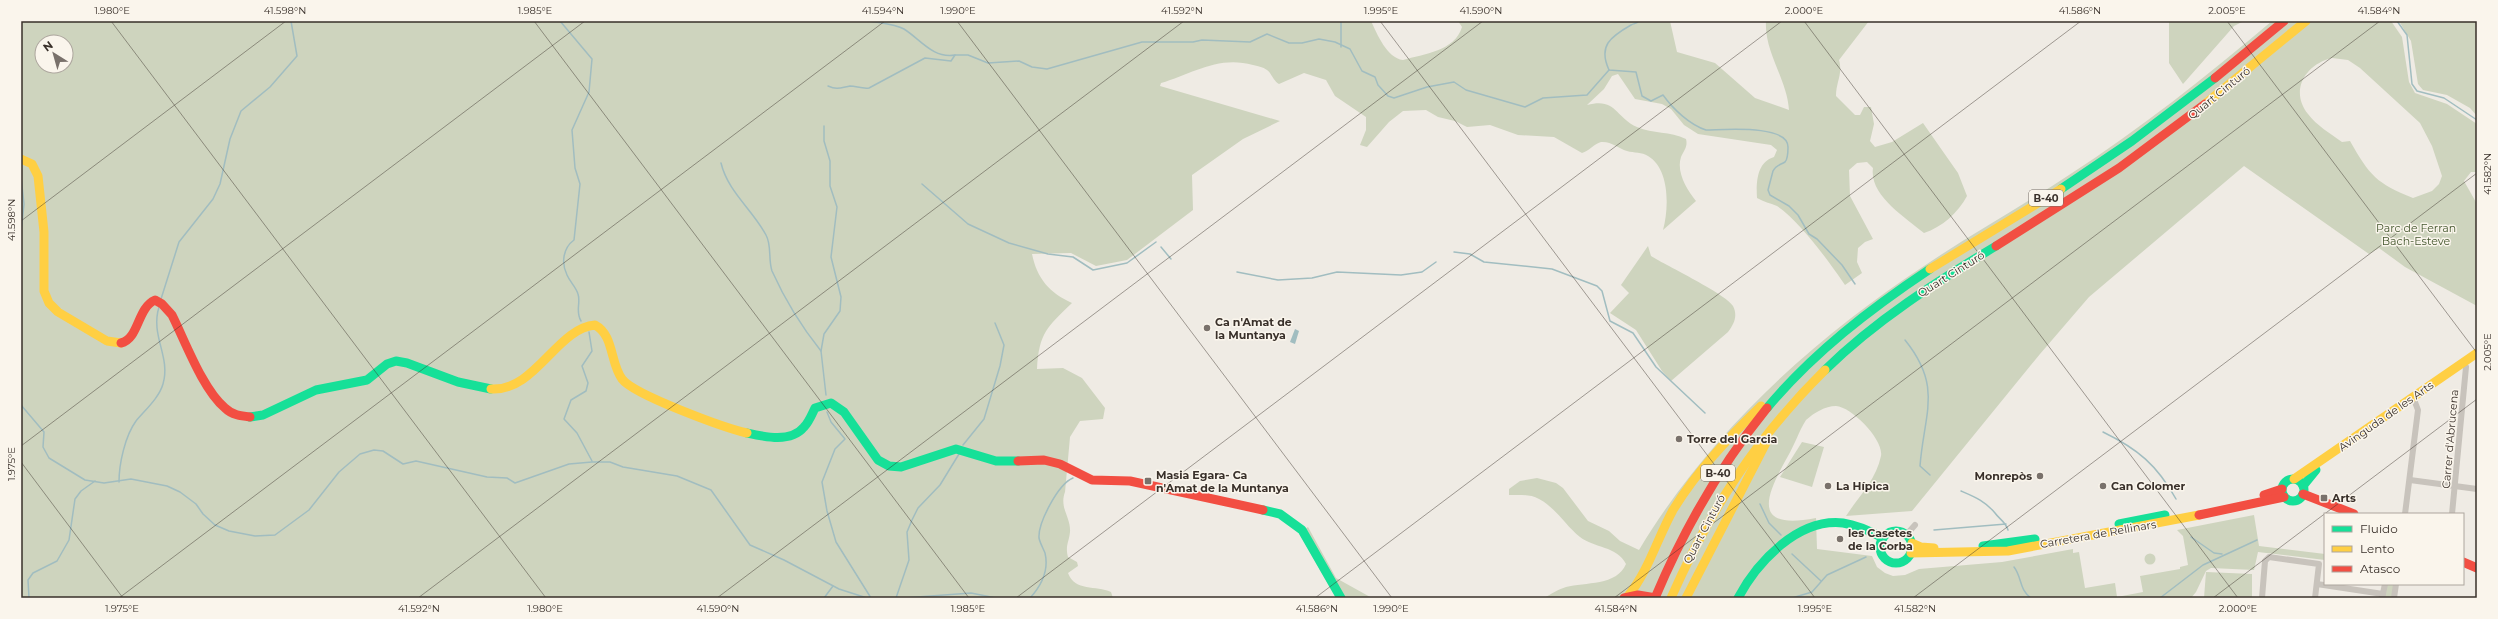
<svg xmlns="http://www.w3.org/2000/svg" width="2498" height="619" font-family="Montserrat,sans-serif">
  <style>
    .green { fill: #ced4be; fill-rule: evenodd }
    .water { fill: #a1bdc0 }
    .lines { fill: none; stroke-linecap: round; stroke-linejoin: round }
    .stream { stroke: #a1bdc0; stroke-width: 1.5 }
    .street { stroke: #c8c3bc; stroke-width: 6 }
    .fast { stroke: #16e098; stroke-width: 9 }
    .slow { stroke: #ffcf43; stroke-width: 9 }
    .jam { stroke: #f24e42; stroke-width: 9 }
    .ticks { fill: none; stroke: #39302a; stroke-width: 1; stroke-opacity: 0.45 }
    .poi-dot { fill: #79716b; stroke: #faf5ec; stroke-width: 1.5 }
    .labels { text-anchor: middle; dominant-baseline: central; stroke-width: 3; stroke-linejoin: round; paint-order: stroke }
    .shield { fill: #faf5ec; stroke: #736b64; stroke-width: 1 }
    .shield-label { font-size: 10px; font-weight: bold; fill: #39302a }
    .street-label { font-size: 11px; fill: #39302a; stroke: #faf5ec }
    .park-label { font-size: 11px; fill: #44572e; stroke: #faf5ec }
    .poi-label { font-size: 11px; font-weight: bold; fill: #39302a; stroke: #faf5ec; text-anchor: start }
    .neatline { fill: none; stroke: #39302a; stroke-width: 1.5 }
    .ticks-label { font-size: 10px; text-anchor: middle; fill: #39302a }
  </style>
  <rect width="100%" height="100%" fill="#efebe4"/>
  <!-- green -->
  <g class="green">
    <path d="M 21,21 L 1371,21 C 1377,34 1387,58 1403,60 C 1424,54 1455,51 1462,27 L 1458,21 L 1670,21 L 1677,52 L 1715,63 L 1755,98 L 1789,110 C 1787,79 1764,52 1766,21 L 1869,21 L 1839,60 C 1843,74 1836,82 1836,96 L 1855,115 L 1860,115 L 1864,107 L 1871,107 L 1874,124 L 1870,141 L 1875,147 L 1892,142 L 1923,123 L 1958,173 L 1967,196 C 1958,213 1942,227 1924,233 C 1905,217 1869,195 1873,168 L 1867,162 L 1857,163 L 1849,170 L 1850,196 L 1873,239 L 1865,242 L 1858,248 L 1857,262 L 1862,273 L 1845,285 C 1830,263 1799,220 1777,206 C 1770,203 1764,202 1757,198 C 1756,182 1757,162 1774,157 L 1777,150 L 1771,145 L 1698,134 L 1684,125 L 1671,109 L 1662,104 L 1635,99 L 1618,74 L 1612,76 L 1604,89 L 1587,105 C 1616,97 1615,117 1637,127 C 1653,134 1670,131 1686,139 C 1688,147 1684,150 1681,157 C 1676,172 1687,190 1696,201 L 1663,230 C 1669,208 1670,169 1648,156 C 1642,152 1634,153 1627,151 C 1618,148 1611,141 1601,142 C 1594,144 1589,151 1582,153 L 1554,137 L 1518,135 L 1490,125 L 1467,127 L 1455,121 L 1438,117 L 1426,110 L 1403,111 L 1389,122 L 1367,147 L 1360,145 L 1366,130 L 1366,117 L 1335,96 L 1326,80 L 1304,73 L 1279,84 C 1273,80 1272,74 1267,70 C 1263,67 1257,66 1253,65 C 1218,55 1192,74 1161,83 L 1160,86 L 1280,121 L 1243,139 L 1192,175 L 1193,210 L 1127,260 L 1096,266 L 1071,253 L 1032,254 C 1037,279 1050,293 1072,303 C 1047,327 1039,333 1037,369 L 1063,368 L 1082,378 L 1105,408 L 1103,419 L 1080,421 L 1070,437 L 1065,492 C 1059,508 1071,517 1070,532 C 1069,542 1065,546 1068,557 L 1077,562 L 1078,566 L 1068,573 C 1075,592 1096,585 1111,592 L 1113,598 L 21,598 ZM 42,42 L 66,42 L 66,66 L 42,66 Z"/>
    <path d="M 2169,21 L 2244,21 L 2234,26 L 2183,84 L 2169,63 Z"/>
    <path d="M 2272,21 L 2391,21 L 2402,37 L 2409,82 L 2415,93 L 2447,104 L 2477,124 L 2477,172 L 2471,172 L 2464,181 L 2477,204 L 2477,306 L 2405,267 L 2379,248 L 2369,254 L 2244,166 L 2089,297 L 2040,354 L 1912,511 L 1846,516 C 1859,496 1876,480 1881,456 C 1884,440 1852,407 1836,406 C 1825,406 1814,413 1806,420 C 1799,431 1795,444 1788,456 C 1766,495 1750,531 1816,518 L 1817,549 L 1872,556 L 1877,567 L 1885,573 L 1893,576 L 1905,575 L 1919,569 L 2002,562 L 2073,549 L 2073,553 L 2079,552 L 2085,588 L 2115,583 L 2117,597 L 2143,592 L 2140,576 L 2180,569 L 2180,567 L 2188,565 L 2183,536 L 2177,530 L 2254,515 L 2259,546 L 2325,554 L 2325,560 L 2258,552 L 2254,570 L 2211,568 L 2206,571 L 2196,592 L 2191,598 L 1544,598 C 1551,594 1559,589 1566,587 C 1585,582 1617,586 1626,564 C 1617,546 1594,548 1580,537 C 1565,525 1556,508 1539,499 C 1530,494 1519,495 1509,495 L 1509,489 L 1520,481 L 1537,478 L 1556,483 L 1563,488 L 1588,521 L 1609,531 L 1620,541 L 1639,550 C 1709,433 1814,338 1927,264 C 1973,233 2022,206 2069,175 C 2140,129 2207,76 2272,21 ZM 2332,58 L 2348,60 L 2360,68 L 2420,123 L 2432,146 L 2442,176 L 2439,184 L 2432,191 L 2413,198 C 2376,183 2370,176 2350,141 L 2342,142 C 2331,134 2316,125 2308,114 C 2289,90 2306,64 2332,58 Z"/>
    <path d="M 2399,21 L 2477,21 L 2477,116 L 2470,108 L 2447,95 L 2423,90 L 2418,84 L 2411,41 Z"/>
    <path d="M 1648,246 L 1651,256 C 1667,266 1726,294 1733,306 C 1738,316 1734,324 1728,332 L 1671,381 L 1662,371 L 1636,330 L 1610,313 L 1629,293 L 1621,285 Z"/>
    <path d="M 1802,442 L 1824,447 L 1812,487 L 1780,477 Z"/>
    <path d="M 1308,527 L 1336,578 L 1372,598 L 1336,598 L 1299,533 Z"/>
    <circle cx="2150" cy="559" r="5.5"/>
    <path d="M 2206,572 L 2252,574 L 2252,598 L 2204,598 Z"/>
    <path d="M 2386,584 L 2394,584 L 2392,598 L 2384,598 Z"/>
  </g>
  <!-- water -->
  <path class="water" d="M 1295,329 L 1299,331 L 1295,344 L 1290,342 Z"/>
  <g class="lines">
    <!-- stream -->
    <g class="stream">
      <path d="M 560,21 L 592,59 L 589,92 L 572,130 L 575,168 L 580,184 L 574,240 C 563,248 561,263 567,275 C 570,282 576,287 578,294 C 581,303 575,311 581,321"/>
      <path d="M 870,21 C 880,23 895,24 904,29 C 920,39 933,59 955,55"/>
      <path d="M 1341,21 L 1341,47"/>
      <path d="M 1639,21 C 1636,24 1635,23 1631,25 C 1610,37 1598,46 1609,70 L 1636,72 L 1642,96 L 1651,101 L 1663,95 C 1673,109 1690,125 1706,130 C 1723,130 1788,124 1788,147 C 1788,150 1788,159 1785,162 C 1780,165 1776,165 1773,171 L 1768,190 L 1770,195 L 1789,206 L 1798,215 L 1809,234 L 1817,239 L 1842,265 L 1855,284"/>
      <path d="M 2397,21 L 2407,35 L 2412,84 L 2417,91 L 2444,98 L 2477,120"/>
      <path d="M 828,86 C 837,90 840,88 850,86 C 856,86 862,89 869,88 L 925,58 L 951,61 L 955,55 L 968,55 L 988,63 L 1019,61 L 1032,67 L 1047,69 L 1142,42 L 1193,42 L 1202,40 L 1250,42 L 1267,34 L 1289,43 L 1302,43 L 1319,39 L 1335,42 L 1350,49 L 1362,71 L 1375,77 L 1378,85 L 1388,96 L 1394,98 L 1427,87 L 1454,82 L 1466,90 L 1525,107 L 1543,98 L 1587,95 L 1609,70"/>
      <path d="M 824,126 L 824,141 L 830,161 L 830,186 L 837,207 L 831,257 L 841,297 L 840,311 L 824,334 L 821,351 L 826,395"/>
      <path d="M 721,163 C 728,192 752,209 766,235 C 772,246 768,259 772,271 C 785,300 801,326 821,351"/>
      <path d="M 21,177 L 24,204 L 21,233"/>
      <path d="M 922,184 L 968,224 L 1009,243 L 1048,254 L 1073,257 L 1093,270 L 1127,263 L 1156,242"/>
      <path d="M 1161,247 L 1171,259"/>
      <path d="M 1454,252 L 1470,254 L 1484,262 L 1552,269 L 1597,286 L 1602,291 L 1610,321 L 1633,333 L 1656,367 L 1705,413"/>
      <path d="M 1237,272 L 1278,280 L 1312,278 L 1337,272 L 1401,275 L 1422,272 L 1436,262"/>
      <path d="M 161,299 L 179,242 L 213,199 L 220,184 L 230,139 L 241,111 L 270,87 L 297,56 L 291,21"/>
      <path d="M 589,332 L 592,351 L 582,366 L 588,383 L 586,391 L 571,400 L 564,419 L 577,433 L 592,461"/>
      <path d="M 1905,340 C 1943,387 1924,413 1920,466 L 1930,475"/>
      <path d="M 21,405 L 44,432 L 43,447 L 49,458 L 85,480 L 104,483 L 131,479 L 167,486 L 180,492 L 196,504 L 203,514 L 215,525 L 229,531 L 255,536 L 275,535 L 309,510 L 339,472 L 360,454 L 374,450 L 383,451 L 403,464 L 416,461 L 487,477 L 507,478 L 515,483 L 569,464 L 592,462 L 610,462 L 623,467 L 677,476 L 711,490 L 750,545 L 784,560 L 839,589 L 867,598"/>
      <path d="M 827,412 L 831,422 L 845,439 L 835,449 L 822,482 L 827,511 L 836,542 L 871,598"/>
      <path d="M 2103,432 C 2138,449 2157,465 2176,499"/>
      <path d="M 963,445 L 984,419 L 1000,366 L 1004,345 L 995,323"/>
      <path d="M 119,482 C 119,464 125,436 136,421 C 145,410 159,398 163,384 C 171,356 150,336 159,307"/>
      <path d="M 1961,491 C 1975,497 1985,501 1995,513 C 2000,520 2005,521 2008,530"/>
      <path d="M 1760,504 L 1769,523 L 1781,535"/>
      <path d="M 1934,530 L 2006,524"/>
      <path d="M 2191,537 L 2214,553 L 2222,554"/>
      <path d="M 1792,554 L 1821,581"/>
      <path d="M 2014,567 C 2022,577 2019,590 2031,598"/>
      <path d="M 29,598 L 28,580 L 33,573 L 57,561 L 69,540 L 75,499 L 81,491 L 95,481"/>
      <path d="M 824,598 L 833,586"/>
      <path d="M 896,598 L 909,560 L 907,532 L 912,520 L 918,508 L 940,485 L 959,454"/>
      <path d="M 904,598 L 971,593 L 996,598"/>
      <path d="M 1030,598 C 1041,586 1049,570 1045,553 C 1043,548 1040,543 1039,538 C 1038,523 1058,484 1073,478"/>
      <path d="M 1792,598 L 1812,592 L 1827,575 L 1866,557"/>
      <path d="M 2160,598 L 2203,565 L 2257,540"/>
    </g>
    <!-- street -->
    <g class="street">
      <path d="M 2410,480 L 2477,489"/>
      <path d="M 2405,514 L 2418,410 L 2413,397"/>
      <path d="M 2452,514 L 2466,367"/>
      <path d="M 1907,534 L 1915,525"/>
      <path d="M 2317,584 L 2383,594"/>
      <path d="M 2262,598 L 2265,561 L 2269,557 L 2319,564 L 2315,598"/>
      <path d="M 2382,598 L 2385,584"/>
      <path d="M 2394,598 L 2396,584"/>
    </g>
    <!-- fast -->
    <g class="fast">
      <path d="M 2061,189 L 2132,141 L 2215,78"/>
      <path d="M 1825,370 C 1876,320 1936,282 1996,246"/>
      <path d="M 1767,408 C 1813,353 1870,309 1930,269"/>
      <path d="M 250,417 L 263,415 L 316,390 L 367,380 L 387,364 L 396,361 L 407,363 L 458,382 L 491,389"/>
      <path d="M 747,433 C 765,437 791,443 804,427 C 809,422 812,414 815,408 L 831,403 L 844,412 L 878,460 L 889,466 L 901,467 L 956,449 L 996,461 L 1018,461"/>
      <circle cx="2293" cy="490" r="11"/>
      <path d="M 2303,486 L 2316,470"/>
      <path d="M 1263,510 L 1280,514 L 1302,530 L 1341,598"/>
      <path d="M 2119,524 L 2165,515"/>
      <circle cx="1896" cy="547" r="16"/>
      <path d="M 1983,546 L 2035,539"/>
      <path d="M 1738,598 C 1757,562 1798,518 1843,523 C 1857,525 1870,531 1883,538"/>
    </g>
    <!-- slow -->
    <g class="slow">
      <path d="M 2205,104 L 2306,21"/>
      <path d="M 21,159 L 32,164 L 38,176 L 44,232 L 44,291 L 49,303 L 58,312 L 107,341 L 121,343"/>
      <path d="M 1930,269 L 2061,189"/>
      <path d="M 491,389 C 535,392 557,328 595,325 C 614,335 610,363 622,379 C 634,395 725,428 747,433"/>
      <path d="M 2294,479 L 2477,353"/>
      <path d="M 1912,543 L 1921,547 L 1934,548"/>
      <path d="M 1911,553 L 2008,551 L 2199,515"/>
      <path d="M 1628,596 C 1649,570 1657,539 1673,510 C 1697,471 1728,438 1761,406"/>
      <path d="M 1671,598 C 1710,510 1756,438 1825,370"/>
      <path d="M 1686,598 L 1767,441"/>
    </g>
    <!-- jam -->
    <g class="jam">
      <path d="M 2215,78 L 2284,21"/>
      <path d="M 1996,246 L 2119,168 L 2205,104"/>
      <path d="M 121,343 C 139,339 137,308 155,300 L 162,304 L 172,315 C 185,341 203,390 225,408 C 232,415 241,416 250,417"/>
      <path d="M 1018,461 L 1044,460 L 1060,464 L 1092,480 L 1130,481 L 1263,510"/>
      <path d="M 2303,494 L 2354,514"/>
      <path d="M 2264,495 L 2282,489"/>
      <path d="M 2199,515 L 2284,497"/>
      <path d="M 2463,562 L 2477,568"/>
      <path d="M 1624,598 L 1638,595 L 1656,598"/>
      <path d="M 1655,598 C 1684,529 1720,466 1767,408"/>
    </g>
  </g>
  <!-- ticks -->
  <path class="ticks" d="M 111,21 L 546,598M 534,21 L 969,598M 957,21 L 1392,598M 1380,21 L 1815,598M 1804,21 L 2238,598M 2227,21 L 2477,353M 21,221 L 286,21M 21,446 L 585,21M 21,462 L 123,598M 119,598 L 885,21M 418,598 L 1184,21M 717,598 L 1483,21M 1016,598 L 1782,21M 1315,598 L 2081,21M 1614,598 L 2380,21M 1913,598 L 2477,173M 2213,598 L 2477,399"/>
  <!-- markers -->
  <g class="poi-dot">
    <circle cx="1207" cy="328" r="4"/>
    <circle cx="1679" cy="439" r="4"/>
    <circle cx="2040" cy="476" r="4"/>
    <rect x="1144" y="477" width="8" height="8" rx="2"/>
    <circle cx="1828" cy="486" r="4"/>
    <circle cx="2103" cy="486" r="4"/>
    <rect x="2320" y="494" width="8" height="8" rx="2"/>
    <circle cx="1840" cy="539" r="4"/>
  </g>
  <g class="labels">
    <!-- shield labels -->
    <g class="shield">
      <rect x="2029" y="190" width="34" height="16" rx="3"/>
      <rect x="1701" y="465" width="34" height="16" rx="3"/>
    </g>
    <g class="shield-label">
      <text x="2046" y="198">B-40</text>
      <text x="1718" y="473">B-40</text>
    </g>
    <!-- street labels -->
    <g class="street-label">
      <text transform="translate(2219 93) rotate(-39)">Quart Cinturó</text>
      <text transform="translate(1951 274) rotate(-32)">Quart Cinturó</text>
      <text transform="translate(2386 416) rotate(-35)">Avinguda de les Arts</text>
      <text transform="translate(2450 439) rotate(-85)">Carrer d'Abrucena</text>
      <text transform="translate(1704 529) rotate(-62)">Quart Cinturó</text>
      <text transform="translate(2098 534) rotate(-10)">Carretera de Rellinars</text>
    </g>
    <!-- park labels -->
    <g class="park-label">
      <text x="2416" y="228">Parc de Ferran<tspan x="2416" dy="13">Bach-Esteve</tspan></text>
    </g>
    <!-- poi labels -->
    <g class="poi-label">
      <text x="1215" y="322">Ca n'Amat de<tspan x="1215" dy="13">la Muntanya</tspan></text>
      <text x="1687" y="439">Torre del Garcia</text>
      <text x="1156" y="475">Masia Egara- Ca<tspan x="1156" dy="13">n'Amat de la Muntanya</tspan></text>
      <text x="2032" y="476" text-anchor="end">Monrepòs</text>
      <text x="1836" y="486">La Hípica</text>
      <text x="2111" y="486">Can Colomer</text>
      <text x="2332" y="498">Arts</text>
      <text x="1848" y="533">les Casetes<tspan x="1848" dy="13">de la Corba</tspan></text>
    </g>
  </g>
  <!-- border -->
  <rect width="2498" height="619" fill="none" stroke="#faf5ec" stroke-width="44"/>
  <!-- legend -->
  <rect x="2324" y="513" width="140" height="72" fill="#faf5ec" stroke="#ada69e"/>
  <rect x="2332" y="526" width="20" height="6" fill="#16e098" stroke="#ada69e"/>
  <text x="2360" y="533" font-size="12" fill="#39302a">Fluido</text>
  <rect x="2332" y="546" width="20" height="6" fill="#ffcf43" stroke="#ada69e"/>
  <text x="2360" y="553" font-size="12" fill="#39302a">Lento</text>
  <rect x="2332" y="566" width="20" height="6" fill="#f24e42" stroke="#ada69e"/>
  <text x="2360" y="573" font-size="12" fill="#39302a">Atasco</text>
  <!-- north arrow -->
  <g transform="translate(54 54) rotate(323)"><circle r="19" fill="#faf5ec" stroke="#ada69e"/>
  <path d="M0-3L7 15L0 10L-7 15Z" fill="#79716b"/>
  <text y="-6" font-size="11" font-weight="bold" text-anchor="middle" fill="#39302a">N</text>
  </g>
  <rect x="22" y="22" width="2454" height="575" class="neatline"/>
  <g class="ticks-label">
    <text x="112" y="14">1.980°E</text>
    <text x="285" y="14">41.598°N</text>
    <text x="535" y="14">1.985°E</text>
    <text x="883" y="14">41.594°N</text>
    <text x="958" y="14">1.990°E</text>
    <text x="1182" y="14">41.592°N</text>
    <text x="1381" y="14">1.995°E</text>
    <text x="1481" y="14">41.590°N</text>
    <text x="1804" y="14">2.000°E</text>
    <text x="2080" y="14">41.586°N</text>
    <text x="2227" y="14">2.005°E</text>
    <text x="2379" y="14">41.584°N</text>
    <text transform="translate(2487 174) rotate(-90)" y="4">41.582°N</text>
    <text transform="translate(11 220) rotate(-90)" y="4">41.598°N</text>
    <text transform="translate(2487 352) rotate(-90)" y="4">2.005°E</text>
    <text transform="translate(11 464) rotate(-90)" y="4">1.975°E</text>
    <text x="122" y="612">1.975°E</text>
    <text x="419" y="612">41.592°N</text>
    <text x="545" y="612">1.980°E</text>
    <text x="718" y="612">41.590°N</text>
    <text x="968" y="612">1.985°E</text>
    <text x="1317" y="612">41.586°N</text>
    <text x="1391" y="612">1.990°E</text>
    <text x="1616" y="612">41.584°N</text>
    <text x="1815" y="612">1.995°E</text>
    <text x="1915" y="612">41.582°N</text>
    <text x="2238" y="612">2.000°E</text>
  </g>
</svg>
